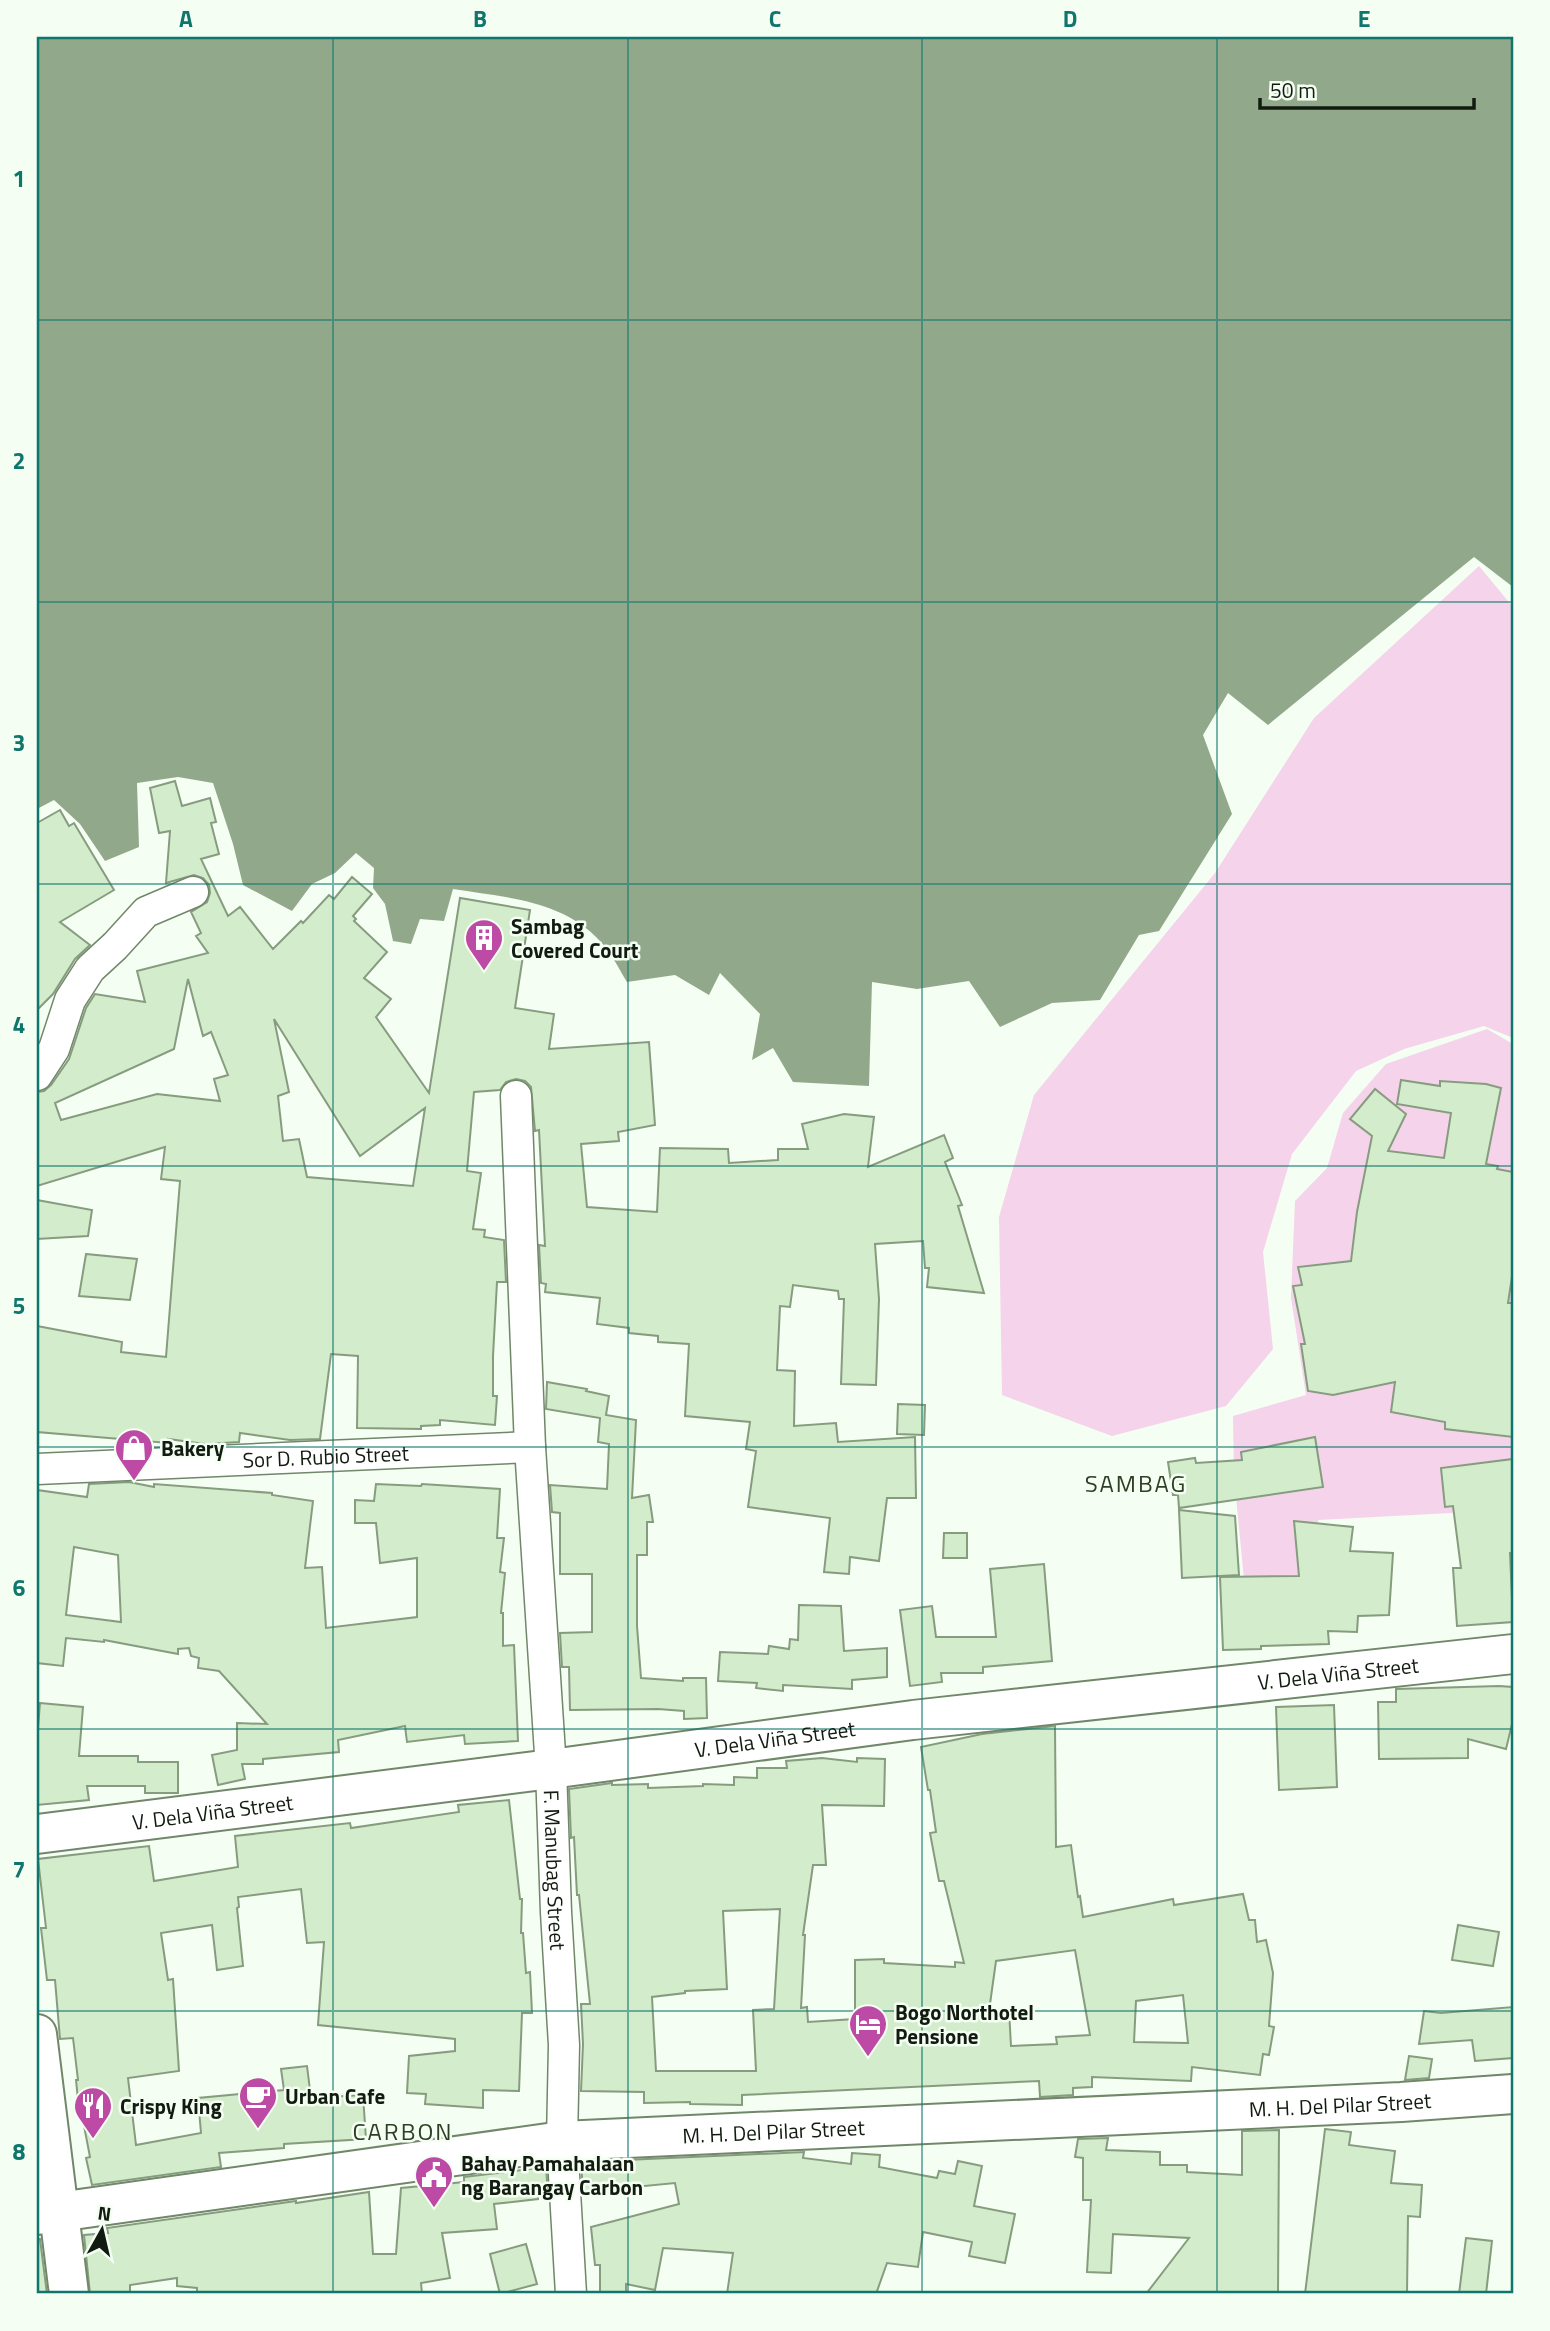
<svg xmlns="http://www.w3.org/2000/svg" width="1550" height="2331" font-family="'Titillium Web',sans-serif">
  <style>
    .green { fill: #f4d3eb }
    .water { fill: #91a98a }
    .building { fill: #d3eccb; stroke: #869c7f; stroke-width: 2; fill-rule: evenodd }
    .lines { fill: none; stroke-linecap: round; stroke-linejoin: round }
    .street-casing { stroke: #71876a; stroke-width: 33 }
    .secondary-casing { stroke: #71876a; stroke-width: 42 }
    .street { stroke: #fff; stroke-width: 30 }
    .secondary { stroke: #fff; stroke-width: 38 }
    .grid { fill: none; stroke: #0f766e; stroke-width: 2; stroke-opacity: 0.55 }
    .labels { text-anchor: middle; dominant-baseline: central; stroke-width: 5; stroke-linejoin: round; paint-order: stroke }
    .poi-label { font-size: 21px; font-weight: bold; fill: #121b10; stroke: #f5fef2; text-anchor: start }
    .street-label { font-size: 21px; fill: #121b10; stroke: #f5fef2 }
    .quarter-label { font-size: 24px; letter-spacing: 2px; fill: #2d4026; stroke: #f5fef2 }
    .neatline { fill: none; stroke: #0f766e; stroke-width: 2.5 }
    .grid-label { font-size: 23px; text-anchor: middle; font-weight: bold; fill: #0f766e }
  </style>
  <rect width="100%" height="100%" fill="#f5fef2"/>
  <!-- green -->
  <g class="green">
    <path d="M 1479,566 L 1513,607 L 1513,1038 L 1484,1026 L 1404,1049 L 1356,1071 L 1292,1154 L 1263,1252 L 1273,1349 L 1226,1406 L 1112,1436 L 1002,1395 L 999,1217 L 1034,1095 L 1215,873 L 1314,718 Z"/>
    <path d="M 1487,1029 L 1513,1044 L 1513,1502 L 1488,1511 L 1318,1520 L 1324,1620 L 1249,1631 L 1234,1476 L 1233,1416 L 1306,1395 L 1291,1298 L 1295,1201 L 1327,1168 L 1343,1113 L 1386,1064 Z"/>
  </g>
  <!-- water -->
  <path class="water" d="M 37,37 L 1513,37 L 1513,587 L 1474,557 L 1268,725 L 1228,693 L 1203,735 L 1232,814 L 1159,931 L 1139,935 L 1100,1000 L 1052,1003 L 1000,1027 L 969,981 L 917,989 L 872,982 L 869,1086 L 793,1082 L 773,1048 L 752,1060 L 760,1014 L 720,973 L 709,995 L 675,975 L 627,982 C 619,969 611,952 600,941 C 563,900 503,897 453,889 L 444,921 L 420,919 L 411,944 L 393,941 L 385,904 L 373,888 L 374,868 L 356,853 L 335,873 L 312,884 L 292,911 L 243,885 L 233,844 L 213,783 L 178,777 L 137,783 L 139,847 L 105,861 L 80,824 L 54,800 L 37,809 Z"/>
  <!-- building -->
  <g class="building">
    <path d="M 175,781 L 182,806 L 210,798 L 216,822 L 211,823 L 219,854 L 201,859 L 228,916 L 240,907 L 273,949 L 301,921 L 303,923 L 329,895 L 334,899 L 352,877 L 372,894 L 353,916 L 356,919 L 354,921 L 387,952 L 364,978 L 391,999 L 376,1017 L 429,1093 L 460,898 L 530,910 L 515,1008 L 554,1014 L 549,1049 L 649,1042 L 655,1125 L 618,1132 L 619,1141 L 581,1144 L 587,1207 L 657,1212 L 660,1148 L 728,1149 L 729,1163 L 778,1160 L 778,1149 L 808,1149 L 802,1124 L 844,1114 L 874,1117 L 868,1167 L 944,1135 L 953,1158 L 945,1162 L 962,1205 L 958,1206 L 984,1293 L 927,1287 L 929,1268 L 925,1268 L 923,1241 L 875,1244 L 879,1299 L 876,1385 L 841,1384 L 844,1299 L 839,1299 L 838,1291 L 793,1285 L 790,1307 L 780,1306 L 777,1370 L 795,1371 L 794,1426 L 836,1423 L 838,1442 L 915,1437 L 916,1498 L 887,1498 L 879,1561 L 850,1557 L 849,1574 L 824,1572 L 830,1518 L 748,1507 L 756,1451 L 746,1449 L 750,1422 L 685,1416 L 689,1344 L 658,1342 L 658,1336 L 629,1333 L 629,1328 L 597,1324 L 600,1298 L 545,1292 L 546,1284 L 541,1283 L 539,1245 L 545,1246 L 539,1130 L 535,1131 L 531,1087 L 525,1081 L 516,1079 L 506,1082 L 500,1090 L 474,1092 L 467,1171 L 481,1173 L 473,1229 L 485,1230 L 484,1237 L 504,1240 L 506,1282 L 497,1282 L 493,1356 L 493,1396 L 497,1396 L 495,1425 L 440,1420 L 440,1425 L 421,1426 L 421,1429 L 357,1428 L 358,1356 L 331,1354 L 320,1439 L 290,1440 L 240,1433 L 239,1442 L 205,1444 L 168,1439 L 168,1443 L 37,1432 L 37,1326 L 122,1342 L 121,1352 L 166,1357 L 180,1181 L 161,1179 L 165,1147 L 37,1186 L 37,1092 L 44,1091 L 51,1085 L 69,1059 L 86,1008 L 95,994 L 145,1002 L 137,971 L 208,953 L 196,936 L 201,933 L 191,912 L 207,902 L 210,893 L 209,885 L 203,878 L 194,875 L 166,883 L 170,831 L 159,833 L 150,788 ZM 188,979 L 203,1036 L 211,1032 L 228,1075 L 214,1079 L 220,1101 L 157,1094 L 61,1120 L 55,1103 L 174,1049 ZM 274,1019 L 360,1156 L 425,1108 L 413,1186 L 307,1177 L 299,1139 L 283,1141 L 278,1096 L 289,1092 Z"/>
    <path d="M 60,810 L 69,826 L 74,823 L 114,890 L 60,922 L 90,945 L 75,959 L 53,994 L 37,1010 L 37,823 Z"/>
    <path d="M 1401,1080 L 1440,1086 L 1440,1081 L 1486,1084 L 1501,1088 L 1486,1164 L 1498,1166 L 1497,1169 L 1513,1172 L 1513,1270 L 1508,1303 L 1513,1303 L 1513,1437 L 1445,1429 L 1445,1422 L 1391,1412 L 1395,1382 L 1333,1395 L 1308,1391 L 1301,1344 L 1305,1344 L 1293,1286 L 1302,1285 L 1298,1267 L 1351,1261 L 1357,1212 L 1372,1136 L 1350,1119 L 1375,1089 L 1406,1114 L 1388,1151 L 1444,1158 L 1451,1113 L 1397,1104 Z"/>
    <path d="M 37,1200 L 92,1210 L 88,1236 L 37,1239 Z"/>
    <path d="M 86,1254 L 137,1259 L 130,1300 L 79,1296 Z"/>
    <path d="M 547,1382 L 587,1389 L 586,1391 L 609,1396 L 606,1415 L 636,1420 L 632,1498 L 649,1495 L 653,1522 L 647,1522 L 647,1555 L 637,1555 L 637,1626 L 641,1678 L 683,1681 L 683,1678 L 706,1678 L 707,1718 L 684,1719 L 684,1711 L 658,1709 L 570,1710 L 569,1667 L 562,1667 L 560,1633 L 592,1632 L 592,1574 L 560,1574 L 560,1513 L 552,1512 L 550,1485 L 607,1489 L 609,1444 L 598,1442 L 600,1418 L 546,1409 Z"/>
    <path d="M 898,1404 L 925,1405 L 924,1435 L 897,1434 Z"/>
    <path d="M 1315,1437 L 1323,1487 L 1179,1508 L 1178,1495 L 1173,1495 L 1168,1462 L 1195,1458 L 1196,1463 L 1242,1460 L 1241,1452 Z"/>
    <path d="M 1513,1459 L 1513,1553 L 1510,1553 L 1513,1622 L 1457,1626 L 1453,1568 L 1461,1568 L 1453,1506 L 1445,1507 L 1441,1468 Z"/>
    <path d="M 129,1482 L 154,1487 L 154,1484 L 272,1493 L 272,1495 L 313,1501 L 305,1568 L 322,1567 L 326,1628 L 417,1617 L 417,1558 L 380,1563 L 376,1523 L 355,1523 L 355,1500 L 374,1501 L 376,1484 L 421,1486 L 422,1484 L 500,1489 L 497,1538 L 504,1538 L 500,1572 L 505,1573 L 501,1613 L 503,1613 L 503,1646 L 514,1645 L 518,1741 L 465,1744 L 464,1735 L 407,1742 L 405,1726 L 338,1740 L 339,1752 L 263,1759 L 263,1764 L 242,1764 L 245,1779 L 218,1785 L 212,1755 L 237,1750 L 237,1723 L 267,1724 L 219,1671 L 198,1668 L 199,1658 L 191,1656 L 189,1648 L 178,1649 L 178,1654 L 104,1640 L 104,1642 L 66,1638 L 63,1666 L 37,1663 L 37,1490 L 87,1497 L 89,1484 ZM 74,1547 L 118,1555 L 121,1622 L 66,1615 Z"/>
    <path d="M 1179,1510 L 1235,1516 L 1239,1575 L 1182,1578 Z"/>
    <path d="M 1294,1521 L 1353,1527 L 1350,1551 L 1393,1553 L 1389,1615 L 1358,1616 L 1357,1632 L 1328,1631 L 1329,1644 L 1261,1646 L 1261,1649 L 1223,1650 L 1220,1577 L 1299,1576 Z"/>
    <path d="M 944,1533 L 967,1533 L 967,1558 L 943,1558 Z"/>
    <path d="M 1044,1564 L 1052,1661 L 983,1667 L 983,1673 L 941,1673 L 942,1682 L 910,1686 L 900,1610 L 932,1606 L 936,1637 L 996,1637 L 990,1569 Z"/>
    <path d="M 799,1605 L 841,1606 L 844,1651 L 887,1648 L 887,1677 L 852,1680 L 852,1689 L 783,1685 L 783,1691 L 756,1688 L 757,1683 L 718,1681 L 720,1652 L 768,1654 L 769,1646 L 789,1649 L 790,1639 L 798,1640 Z"/>
    <path d="M 1499,1686 L 1513,1687 L 1513,1720 L 1506,1749 L 1468,1739 L 1468,1758 L 1379,1759 L 1378,1702 L 1396,1702 L 1396,1689 Z"/>
    <path d="M 40,1703 L 83,1707 L 79,1756 L 138,1756 L 138,1762 L 178,1762 L 178,1793 L 145,1793 L 145,1786 L 87,1786 L 89,1800 L 37,1805 L 37,1740 Z"/>
    <path d="M 1334,1705 L 1337,1787 L 1279,1790 L 1276,1707 Z"/>
    <path d="M 1055,1726 L 1056,1847 L 1071,1845 L 1078,1897 L 1080,1896 L 1083,1917 L 1173,1899 L 1174,1905 L 1243,1894 L 1249,1920 L 1255,1920 L 1257,1942 L 1266,1940 L 1273,1973 L 1269,2026 L 1274,2027 L 1269,2055 L 1263,2054 L 1260,2075 L 1192,2067 L 1191,2081 L 1092,2077 L 1092,2087 L 1073,2088 L 1073,2095 L 1040,2097 L 1039,2081 L 742,2095 L 742,2105 L 690,2104 L 690,2102 L 644,2103 L 644,2092 L 581,2091 L 583,2044 L 581,2004 L 590,2004 L 579,1895 L 577,1895 L 574,1837 L 571,1838 L 569,1789 L 612,1783 L 612,1785 L 648,1784 L 648,1788 L 703,1786 L 703,1784 L 734,1785 L 734,1777 L 757,1778 L 757,1768 L 787,1768 L 786,1761 L 822,1758 L 857,1762 L 857,1758 L 885,1759 L 884,1806 L 822,1805 L 826,1865 L 813,1865 L 803,1935 L 805,1935 L 801,2008 L 807,2007 L 808,2022 L 855,2019 L 855,1960 L 884,1959 L 884,1963 L 955,1967 L 955,1962 L 964,1963 L 944,1881 L 939,1881 L 930,1833 L 936,1832 L 930,1790 L 928,1790 L 921,1747 L 982,1734 ZM 780,1909 L 774,2009 L 753,2010 L 756,2071 L 656,2071 L 652,1997 L 685,1993 L 685,1991 L 727,1989 L 723,1911 ZM 1075,1950 L 1090,2035 L 1056,2037 L 1057,2044 L 1011,2046 L 1009,2010 L 989,2011 L 996,1961 ZM 1183,1995 L 1188,2043 L 1134,2042 L 1136,2001 Z"/>
    <path d="M 509,1800 L 520,1899 L 522,1899 L 521,1933 L 523,1933 L 526,1973 L 530,1972 L 532,2013 L 522,2013 L 519,2091 L 483,2090 L 483,2108 L 425,2104 L 426,2094 L 407,2093 L 409,2056 L 455,2051 L 455,2039 L 318,2025 L 324,1942 L 307,1943 L 301,1889 L 238,1897 L 239,1907 L 237,1908 L 243,1966 L 217,1970 L 212,1925 L 161,1933 L 168,1980 L 173,1979 L 179,2071 L 128,2078 L 136,2145 L 201,2133 L 198,2098 L 284,2090 L 281,2069 L 307,2066 L 311,2098 L 363,2095 L 366,2139 L 284,2144 L 284,2148 L 219,2153 L 221,2167 L 92,2185 L 86,2158 L 90,2157 L 81,2110 L 79,2110 L 76,2080 L 78,2080 L 73,2038 L 60,2039 L 55,1980 L 47,1980 L 41,1928 L 46,1928 L 38,1859 L 149,1846 L 154,1881 L 238,1867 L 235,1836 L 350,1823 L 351,1828 L 459,1812 L 458,1805 Z"/>
    <path d="M 1458,1925 L 1499,1932 L 1493,1966 L 1452,1960 Z"/>
    <path d="M 1513,2007 L 1513,2058 L 1475,2061 L 1472,2040 L 1419,2044 L 1424,2011 L 1441,2013 Z"/>
    <path d="M 1409,2056 L 1432,2059 L 1429,2078 L 1405,2080 Z"/>
    <path d="M 1325,2129 L 1351,2132 L 1349,2145 L 1395,2151 L 1391,2183 L 1422,2185 L 1420,2217 L 1408,2216 L 1407,2294 L 1305,2294 Z"/>
    <path d="M 1279,2130 L 1278,2294 L 1146,2294 L 1189,2238 L 1113,2234 L 1111,2273 L 1087,2272 L 1091,2200 L 1083,2200 L 1083,2158 L 1075,2157 L 1078,2139 L 1108,2138 L 1106,2150 L 1160,2152 L 1160,2165 L 1187,2165 L 1187,2172 L 1242,2175 L 1242,2131 Z"/>
    <path d="M 804,2152 L 803,2158 L 851,2164 L 852,2153 L 880,2155 L 879,2167 L 937,2178 L 939,2171 L 955,2174 L 958,2161 L 982,2166 L 974,2206 L 1015,2214 L 1005,2263 L 969,2256 L 972,2242 L 923,2232 L 918,2267 L 887,2263 L 876,2294 L 727,2294 L 733,2253 L 663,2248 L 655,2290 L 626,2284 L 626,2294 L 600,2294 L 600,2265 L 595,2265 L 591,2227 L 679,2204 L 675,2183 L 583,2192 L 581,2162 Z"/>
    <path d="M 546,2167 L 548,2194 L 538,2194 L 538,2199 L 494,2204 L 497,2229 L 442,2233 L 450,2278 L 421,2283 L 422,2294 L 197,2294 L 197,2288 L 177,2286 L 177,2278 L 130,2285 L 130,2294 L 90,2294 L 84,2235 L 108,2233 L 107,2228 L 296,2201 L 296,2203 L 369,2192 L 373,2254 L 396,2254 L 401,2188 L 464,2182 L 464,2177 Z"/>
    <path d="M 1466,2238 L 1492,2241 L 1486,2294 L 1459,2294 Z"/>
    <path d="M 37,2239 L 40,2239 L 47,2294 L 37,2294 Z"/>
    <path d="M 526,2244 L 537,2284 L 500,2294 L 490,2254 Z"/>
  </g>
  <g class="lines">
    <defs>
      <g id="street">
        <path d="M 37,1075 L 54,1049 L 70,1000 L 90,969 L 115,946 L 146,912 L 193,892"/>
        <path id="s1" d="M 516,1096 L 530,1447 L 551,1769 L 556,1912 L 564,2045 L 562,2141 L 571,2294"/>
        <path id="s2" d="M 37,1469 L 530,1447"/>
      </g>
      <g id="secondary">
        <path id="s3" d="M 37,1834 L 551,1769 L 913,1720 L 1513,1654"/>
        <path d="M 37,2034 L 69,2294"/>
        <path id="s4" d="M 37,2215 L 562,2141 L 1401,2102 L 1513,2094"/>
      </g>
    </defs>
    <!-- street casing -->
    <use href="#street" class="street-casing"/>
    <!-- secondary casing -->
    <use href="#secondary" class="secondary-casing"/>
    <!-- street -->
    <use href="#street" class="street"/>
    <!-- secondary -->
    <use href="#secondary" class="secondary"/>
  </g>
  <!-- grid -->
  <path class="grid" d="M 333,37 L 333,2294M 628,37 L 628,2294M 922,37 L 922,2294M 1217,37 L 1217,2294M 37,320 L 1513,320M 37,602 L 1513,602M 37,884 L 1513,884M 37,1166 L 1513,1166M 37,1447 L 1513,1447M 37,1729 L 1513,1729M 37,2011 L 1513,2011"/>
  <!-- icons -->
  <defs>
    <symbol id="building-pin" viewBox="-11 -11 22 30"><path d="M0 17L-7.5 6A9.5 9.5 0 1 1 7.5 6Z" fill="#bd4ba6" stroke="#f5fef2"/><path d="M-4-6H4V6H1V3H-1V6H-4ZM-2.5-4.3h1.7v1.8h-1.7ZM.8-4.3h1.7v1.8H.8ZM-2.5-1h1.7V.8h-1.7ZM.8-1h1.7V.8H.8Z" fill="#fff"/></symbol>
    <symbol id="shop-pin" viewBox="-11 -11 22 30"><path d="M0 17L-7.5 6A9.5 9.5 0 1 1 7.5 6Z" fill="#bd4ba6" stroke="#f5fef2"/><path d="M-5-2.5h2.3a2.7 3.5 0 0 1 5.4 0H5L5.5 6h-11ZM-1.5-2.5h3a1.5 2.3 0 0 0-3 0Z" fill="#fff"/></symbol>
    <symbol id="hotel-pin" viewBox="-11 -11 22 30"><path d="M0 17L-7.5 6A9.5 9.5 0 1 1 7.5 6Z" fill="#bd4ba6" stroke="#f5fef2"/><path d="M-6-4.5h1.5V1H6V5H4.5V3h-9V5H-6ZM-4 0a1.8 1.8 0 1 1 3.6 0ZM.5 0V-2.5h3Q6-2.5 6 0Z" fill="#fff"/></symbol>
    <symbol id="cafe-pin" viewBox="-11 -11 22 30"><path d="M0 17L-7.5 6A9.5 9.5 0 1 1 7.5 6Z" fill="#bd4ba6" stroke="#f5fef2"/><path d="M-5.5-4.5H6V0H3Q3 3.5 0 3.5H-2.5Q-5.5 3.5-5.5 0ZM3-3.2v2h1.7v-2ZM-6 4.5H4V6H-6Z" fill="#fff"/></symbol>
    <symbol id="restaurant-pin" viewBox="-11 -11 22 30"><path d="M0 17L-7.5 6A9.5 9.5 0 1 1 7.5 6Z" fill="#bd4ba6" stroke="#f5fef2"/><path d="M-5-6h1v4h1v-4h1v4h1v-4h1v5L-1.5 .5V6h-2V.5L-5-1ZM5-6V6H3V1.5H1.5Q1.5-4 5-6Z" fill="#fff"/></symbol>
    <symbol id="civic-pin" viewBox="-11 -11 22 30"><path d="M0 17L-7.5 6A9.5 9.5 0 1 1 7.5 6Z" fill="#bd4ba6" stroke="#f5fef2"/><path d="M-.6-6.5H3V-4.5H.6V-3L4-1V1h2V6H-6V1h2V-1L-.6-3ZM-1.2 2.5V6h2.4V2.5Z" fill="#fff"/></symbol>
  </defs>
  <g fill-rule="evenodd">
    <use href="#building-pin" x="462" y="916" width="44" height="60"/>
    <use href="#shop-pin" x="112" y="1426" width="44" height="60"/>
    <use href="#hotel-pin" x="846" y="2002" width="44" height="60"/>
    <use href="#cafe-pin" x="236" y="2074" width="44" height="60"/>
    <use href="#restaurant-pin" x="71" y="2084" width="44" height="60"/>
    <use href="#civic-pin" x="412" y="2153" width="44" height="60"/>
  </g>
  <g class="labels">
    <!-- poi labels -->
    <g class="poi-label">
      <text x="511" y="926">Sambag<tspan x="511" dy="24">Covered Court</tspan></text>
      <text x="161" y="1448">Bakery</text>
      <text x="895" y="2012">Bogo Northotel<tspan x="895" dy="24">Pensione</tspan></text>
      <text x="285" y="2096">Urban Cafe</text>
      <text x="120" y="2106">Crispy King</text>
      <text x="461" y="2163">Bahay Pamahalaan<tspan x="461" dy="24">ng Barangay Carbon</tspan></text>
    </g>
    <!-- street labels -->
    <g class="street-label">
      <text stroke="none"><textPath href="#s2" startOffset="289">Sor D. Rubio Street</textPath></text>
      <text stroke="none"><textPath href="#s3" startOffset="1311">V. Dela Viña Street</textPath></text>
      <text stroke="none"><textPath href="#s3" startOffset="744">V. Dela Viña Street</textPath></text>
      <text stroke="none"><textPath href="#s3" startOffset="177">V. Dela Viña Street</textPath></text>
      <text stroke="none"><textPath href="#s1" startOffset="775">F. Manubag Street</textPath></text>
      <text stroke="none"><textPath href="#s4" startOffset="1309">M. H. Del Pilar Street</textPath></text>
      <text stroke="none"><textPath href="#s4" startOffset="742">M. H. Del Pilar Street</textPath></text>
    </g>
    <!-- quarter labels -->
    <g class="quarter-label">
      <text x="1136" y="1483">SAMBAG</text>
      <text x="403" y="2131">CARBON</text>
    </g>
  </g>
  <!-- border -->
  <rect width="1550" height="2331" fill="none" stroke="#f5fef2" stroke-width="77"/>
  <!-- north arrow -->
  <g transform="translate(102 2230) rotate(8)" stroke="#f5fef2" stroke-width="5" paint-order="stroke">
  <path d="M0-5L12 26L0 18L-12 26Z" fill="#121b10"/>
  <text y="-10" font-size="19" font-weight="bold" text-anchor="middle" fill="#121b10">N</text>
  </g>
  <!-- scale -->
  <path d="M1260 98v10h214v-10" fill="none" stroke="#121b10" stroke-width="3.5"/>
  <text x="1270" y="98" font-size="21" fill="#121b10" stroke="#f5fef2" stroke-width="5" paint-order="stroke">50 m</text>
  <rect x="38" y="38" width="1474" height="2254" class="neatline"/>
  <g class="grid-label">
    <text x="186" y="27">A</text>
    <text x="480" y="27">B</text>
    <text x="775" y="27">C</text>
    <text x="1070" y="27">D</text>
    <text x="1364" y="27">E</text>
    <text x="19" y="187">1</text>
    <text x="19" y="469">2</text>
    <text x="19" y="751">3</text>
    <text x="19" y="1033">4</text>
    <text x="19" y="1314">5</text>
    <text x="19" y="1596">6</text>
    <text x="19" y="1878">7</text>
    <text x="19" y="2160">8</text>
  </g>
</svg>
